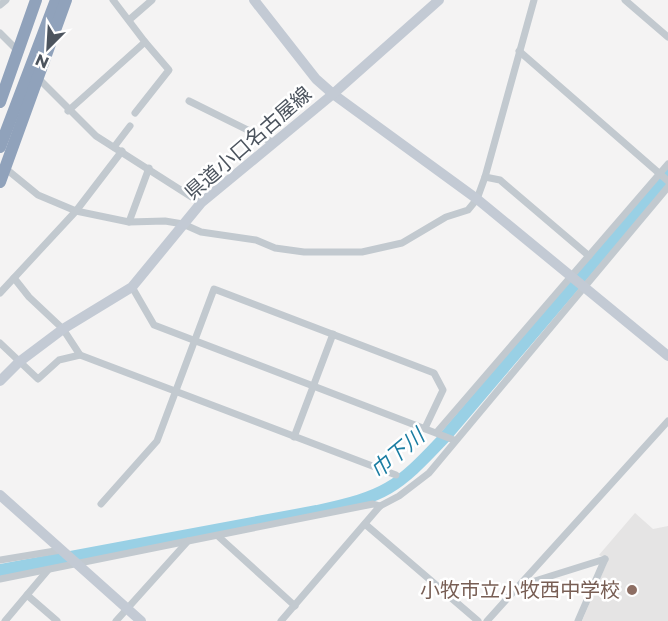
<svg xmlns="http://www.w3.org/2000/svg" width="668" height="621" font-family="Montserrat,'Noto Sans JP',sans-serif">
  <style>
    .education { fill: #e5e4e4 }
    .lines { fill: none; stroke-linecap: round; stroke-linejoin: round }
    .river { stroke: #99d0e5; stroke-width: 12 }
    .street { stroke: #c2c9cf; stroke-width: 7 }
    .secondary { stroke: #c3cad4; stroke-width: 10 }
    .highway { stroke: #90a2bb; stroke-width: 12 }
    .education-dot { fill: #8d6e63; stroke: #fff; stroke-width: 2 }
    .labels { text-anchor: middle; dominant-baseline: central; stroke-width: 5; stroke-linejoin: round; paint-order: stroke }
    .street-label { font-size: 20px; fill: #4c545e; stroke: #fff }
    .education-label { font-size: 20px; fill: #785e54; stroke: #fff; text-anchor: end }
    .water-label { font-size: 21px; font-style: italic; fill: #1b7da2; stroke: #fff }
  </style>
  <rect width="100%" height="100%" fill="#f4f3f3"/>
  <!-- education -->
  <path class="education" d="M 635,513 L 653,529 L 668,526 L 668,621 L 582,621 L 608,560 L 599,555 Z"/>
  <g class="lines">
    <!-- river -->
    <path class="river" d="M 0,570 L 317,511 C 386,496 396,489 444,438 L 668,175"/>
    <!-- street -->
    <g class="street">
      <path d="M 113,0 L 145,42"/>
      <path d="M 625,0 L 668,37"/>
      <path d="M 0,5 L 6,0"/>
      <path d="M 129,20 L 152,0"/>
      <path d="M 0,33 L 18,51"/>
      <path d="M 519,51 L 668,181"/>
      <path d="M 38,78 L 96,136 L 201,203"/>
      <path d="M 189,101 L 272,142"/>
      <path d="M 68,111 L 145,42 L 169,70 L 135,113"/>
      <path d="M 114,147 L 130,126"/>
      <path d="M 5,168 L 38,195 L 76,211 L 129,222 L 165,221 L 183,224 L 201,232 L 256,240 L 275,248 L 304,252 L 362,252 L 402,243 L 446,217 L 468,210 L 477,199 L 485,177 L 534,0"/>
      <path d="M 485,177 L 500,180 L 589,256"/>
      <path d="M 129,222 L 149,168"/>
      <path d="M 14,278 L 29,297 L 63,329 L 80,355 L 396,475"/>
      <path d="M 132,287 L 154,325 L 454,440"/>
      <path d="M 0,293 L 76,211 L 122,151"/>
      <path d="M 0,343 L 38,379 L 59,360 L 80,355"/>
      <path d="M 437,432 L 668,164"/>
      <path d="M 294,437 L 333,334"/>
      <path d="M 101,504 L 157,441 L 214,289 L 434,373 L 443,390 L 425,428"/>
      <path d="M 365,524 L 478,621"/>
      <path d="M 219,537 L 295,606"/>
      <path d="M 0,560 L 61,550"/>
      <path d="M 0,579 L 188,541"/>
      <path d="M 522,585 L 605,559"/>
      <path d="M 27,595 L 57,621"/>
      <path d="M 5,621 L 48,570"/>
      <path d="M 116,621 L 188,541 L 373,504 L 380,506"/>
      <path d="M 281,621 L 380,506 L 399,496 L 429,473 L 668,187"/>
      <path d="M 487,621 L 668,421"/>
      <path d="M 578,621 L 605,559"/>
    </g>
    <!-- secondary -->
    <g class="secondary">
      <path d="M 254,0 L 316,79 L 333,94 L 477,199 L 668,356"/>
      <path d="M 0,381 L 19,362 L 63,329 L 132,287 L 201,203 L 333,94 L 439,0"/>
      <path d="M 0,495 L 141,621"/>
    </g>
    <!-- highway -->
    <g class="highway">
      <path d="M 0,102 L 36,0"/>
      <path d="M 0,147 L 56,0"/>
      <path d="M 0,182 L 66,0"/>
    </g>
  </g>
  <!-- markers -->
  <circle class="education-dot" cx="632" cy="590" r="6"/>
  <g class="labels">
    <!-- street labels -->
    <g class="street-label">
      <text transform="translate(248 143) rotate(-41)">県道小口名古屋線</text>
    </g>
    <!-- education labels -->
    <g class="education-label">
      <text x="620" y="590">小牧市立小牧西中学校</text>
    </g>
    <!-- water labels -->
    <g class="water-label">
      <text transform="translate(397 453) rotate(-40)">巾下川</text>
    </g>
  </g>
  <!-- north arrow -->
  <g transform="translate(48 48) rotate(204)" stroke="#ffffff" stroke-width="4.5" paint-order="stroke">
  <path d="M0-4.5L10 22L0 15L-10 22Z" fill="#4c545e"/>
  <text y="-9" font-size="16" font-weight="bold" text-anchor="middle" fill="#4c545e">N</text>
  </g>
</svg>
